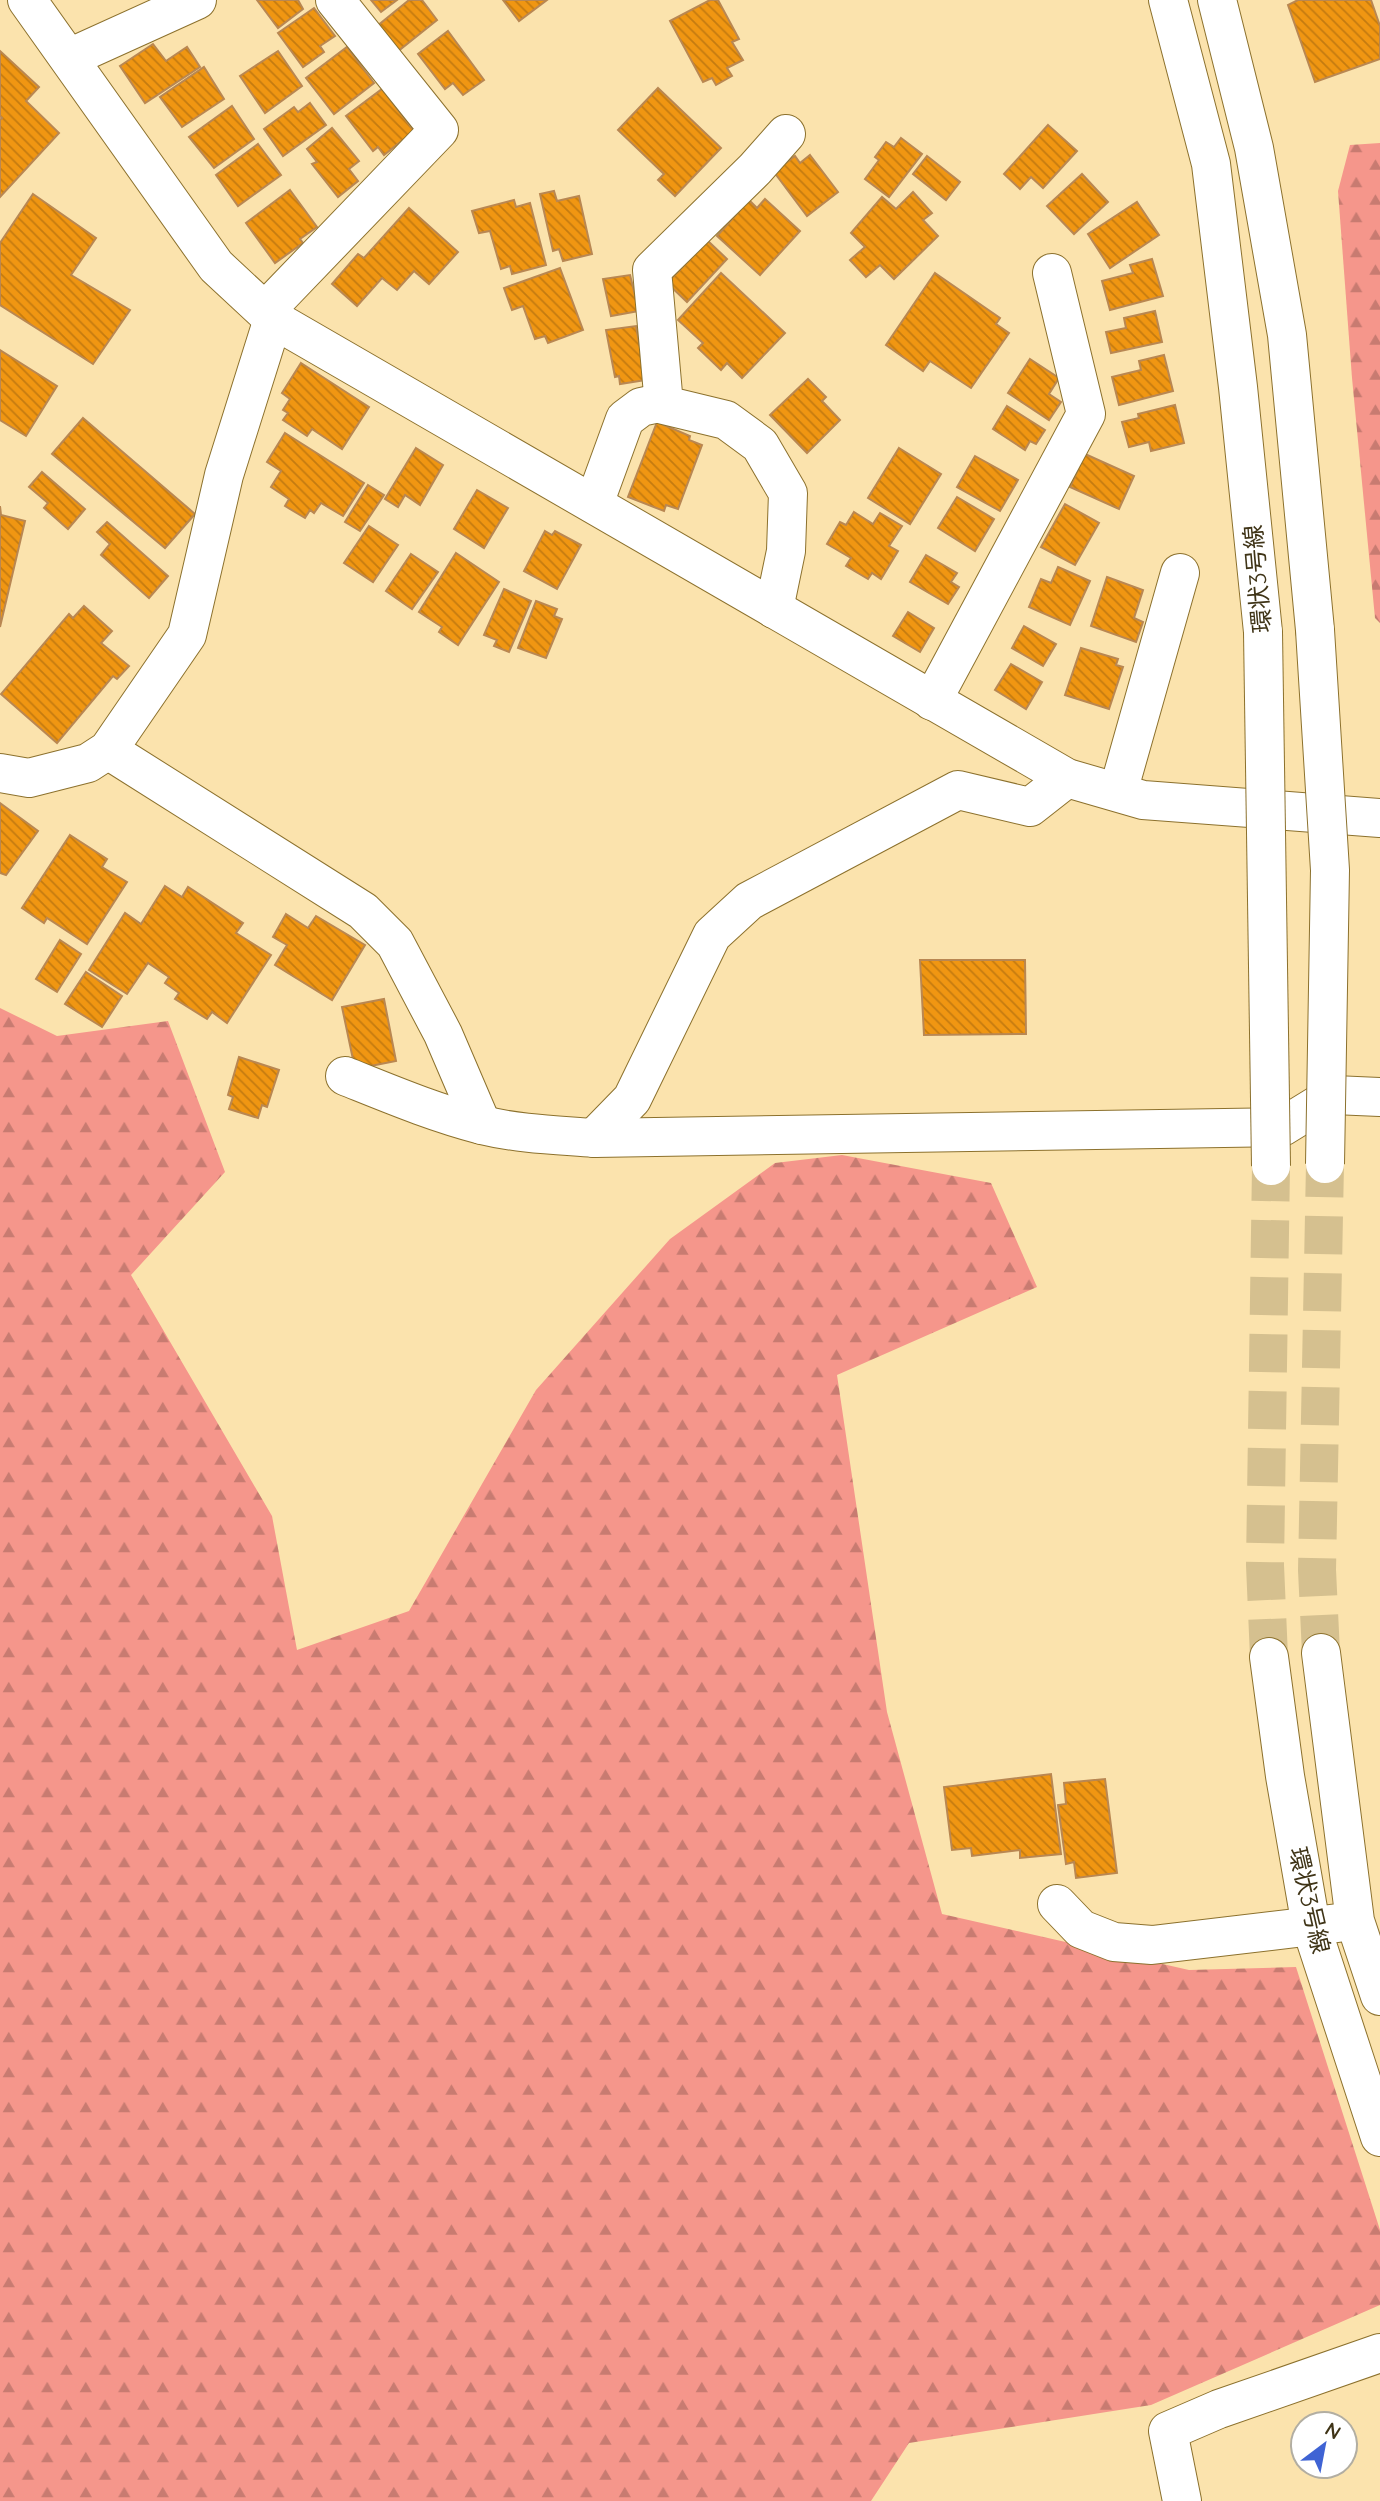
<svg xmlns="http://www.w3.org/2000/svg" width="1380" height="2501" font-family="Quicksand,'Noto Sans JP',sans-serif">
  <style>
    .forest { fill: url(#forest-firs) }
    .building { fill: url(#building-back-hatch); stroke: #b98752; stroke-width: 2 }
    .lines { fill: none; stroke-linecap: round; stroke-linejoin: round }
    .minor-tunnel { stroke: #d5c08f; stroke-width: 38; stroke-dasharray: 38 19; stroke-linecap: butt }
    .minor-casing { stroke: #8c712d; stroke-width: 40 }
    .minor { stroke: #fff; stroke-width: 38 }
    .minor-bridge-casing { stroke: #8c712d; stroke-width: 40; stroke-linecap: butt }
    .minor-bridge { stroke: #fff; stroke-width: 38 }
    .labels { text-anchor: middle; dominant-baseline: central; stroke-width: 6; stroke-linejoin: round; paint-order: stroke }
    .street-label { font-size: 24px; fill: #3f3417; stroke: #fff }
  </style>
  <defs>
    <pattern id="forest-firs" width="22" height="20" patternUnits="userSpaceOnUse" patternTransform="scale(1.75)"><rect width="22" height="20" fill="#f5968b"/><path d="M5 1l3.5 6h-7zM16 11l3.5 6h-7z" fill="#c87b71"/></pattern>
    <pattern id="building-back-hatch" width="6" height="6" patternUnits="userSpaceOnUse" patternTransform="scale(1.75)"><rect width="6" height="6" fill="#f09612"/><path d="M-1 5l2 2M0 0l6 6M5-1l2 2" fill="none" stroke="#c47b10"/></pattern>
  </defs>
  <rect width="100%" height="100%" fill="#fbe3ad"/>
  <!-- forest -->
  <g class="forest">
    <path d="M 1380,143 L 1380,623 L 1375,618 L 1352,378 L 1338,191 L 1350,145 Z"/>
    <path d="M 0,1008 L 57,1036 L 168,1021 L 225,1172 L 131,1275 L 272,1516 L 297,1650 L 409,1611 L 536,1390 L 670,1239 L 775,1163 L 842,1155 L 991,1183 L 1037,1287 L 837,1375 L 887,1712 L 942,1914 L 1189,1970 L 1296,1967 L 1380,2230 L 1380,2305 L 1151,2405 L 909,2443 L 871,2501 L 0,2501 Z"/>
  </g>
  <!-- building -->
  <g class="building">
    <path d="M 257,0 L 298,0 L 303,9 L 278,28 Z"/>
    <path d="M 371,0 L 397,0 L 381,12 Z"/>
    <path d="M 409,0 L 422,0 L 437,20 L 397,52 L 376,27 Z"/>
    <path d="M 503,0 L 547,0 L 519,21 Z"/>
    <path d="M 710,0 L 718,0 L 739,39 L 732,42 L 743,60 L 727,68 L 732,76 L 716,85 L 712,78 L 703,82 L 670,21 Z"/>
    <path d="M 1298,0 L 1371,0 L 1380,26 L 1380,59 L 1315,82 L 1288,5 Z"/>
    <path d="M 314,8 L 335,36 L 320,46 L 324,52 L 303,67 L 278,33 Z"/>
    <path d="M 448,31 L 484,80 L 463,95 L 453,83 L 445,89 L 418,54 Z"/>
    <path d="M 153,44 L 166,61 L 187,47 L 200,67 L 145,103 L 120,66 Z"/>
    <path d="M 347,47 L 374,83 L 334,114 L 306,78 Z"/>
    <path d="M 0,51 L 39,87 L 26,101 L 59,133 L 0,197 L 0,120 L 2,118 L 0,116 Z"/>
    <path d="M 278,51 L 302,86 L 265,113 L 240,76 Z"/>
    <path d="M 204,67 L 224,99 L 182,127 L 160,97 Z"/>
    <path d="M 658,88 L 721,148 L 675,196 L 658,180 L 664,174 L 618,130 Z"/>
    <path d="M 382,89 L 414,131 L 384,155 L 378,147 L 373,151 L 346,116 Z"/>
    <path d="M 310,103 L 326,125 L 283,156 L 264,129 L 294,107 L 298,112 Z"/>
    <path d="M 232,106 L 254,139 L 214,168 L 189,137 Z"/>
    <path d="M 1048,125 L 1077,151 L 1043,188 L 1031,177 L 1020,189 L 1004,174 Z"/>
    <path d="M 332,128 L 359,161 L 349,169 L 358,181 L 338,197 L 312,164 L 317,162 L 307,149 Z"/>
    <path d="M 901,138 L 922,154 L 889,197 L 865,179 L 879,160 L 875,157 L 886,142 L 894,147 Z"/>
    <path d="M 258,144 L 281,175 L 238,206 L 216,175 Z"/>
    <path d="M 810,155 L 838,192 L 807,216 L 774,172 L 795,156 L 800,163 Z"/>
    <path d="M 927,156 L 960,182 L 946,200 L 913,174 Z"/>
    <path d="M 1082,174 L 1108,202 L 1074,234 L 1047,206 Z"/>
    <path d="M 290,190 L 317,227 L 300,239 L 303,243 L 275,263 L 246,223 Z"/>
    <path d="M 554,191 L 557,201 L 579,196 L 592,254 L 563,261 L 559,249 L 553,251 L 540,194 Z"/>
    <path d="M 913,192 L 932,213 L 923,220 L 938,236 L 894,279 L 880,265 L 866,277 L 850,260 L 865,247 L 851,233 L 882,197 L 896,209 Z"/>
    <path d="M 33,194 L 96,238 L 71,275 L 130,310 L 93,364 L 0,305 L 0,243 Z"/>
    <path d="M 765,199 L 800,231 L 760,275 L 717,236 L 749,200 L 757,208 Z"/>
    <path d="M 514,200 L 516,207 L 530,203 L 546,265 L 512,274 L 510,266 L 501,269 L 490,231 L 479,233 L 472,211 Z"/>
    <path d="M 1137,202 L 1159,235 L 1110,268 L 1088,234 Z"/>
    <path d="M 409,208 L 458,252 L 429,284 L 414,271 L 397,290 L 382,278 L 357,306 L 332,284 L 358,254 L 364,258 Z"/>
    <path d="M 708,241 L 727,259 L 687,302 L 667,283 Z"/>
    <path d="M 1152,259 L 1163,296 L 1110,310 L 1102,281 L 1133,273 L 1130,265 Z"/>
    <path d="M 560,268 L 583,330 L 548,343 L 545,336 L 535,339 L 523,306 L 512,310 L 504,288 Z"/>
    <path d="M 721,273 L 785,333 L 742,378 L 727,363 L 721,370 L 698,348 L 703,343 L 678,320 Z"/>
    <path d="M 935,273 L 1000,318 L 996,324 L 1009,333 L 971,388 L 930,361 L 923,371 L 886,345 Z"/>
    <path d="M 630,275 L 639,311 L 611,316 L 603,279 Z"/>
    <path d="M 1155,311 L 1162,342 L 1111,353 L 1106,332 L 1126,328 L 1124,318 Z"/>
    <path d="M 636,326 L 646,380 L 620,384 L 619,376 L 615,377 L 606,330 Z"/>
    <path d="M 0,350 L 57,386 L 26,436 L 0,420 Z"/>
    <path d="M 1164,355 L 1173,391 L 1119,405 L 1112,377 L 1141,370 L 1139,361 Z"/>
    <path d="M 1030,359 L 1059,378 L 1049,394 L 1061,402 L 1049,420 L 1008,393 Z"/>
    <path d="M 301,363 L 369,407 L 342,449 L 312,429 L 307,436 L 283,420 L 288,413 L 283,410 L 290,399 L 282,393 Z"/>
    <path d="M 808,379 L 826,397 L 822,401 L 840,420 L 807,453 L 770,415 Z"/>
    <path d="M 1175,405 L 1184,443 L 1151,451 L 1149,442 L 1129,447 L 1122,422 L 1139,418 L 1138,414 Z"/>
    <path d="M 1007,406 L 1045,430 L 1036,444 L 1030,441 L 1025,450 L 993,429 Z"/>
    <path d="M 83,418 L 195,514 L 165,548 L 52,454 Z"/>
    <path d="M 657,422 L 690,436 L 689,440 L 702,445 L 678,509 L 666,505 L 664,511 L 628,497 Z"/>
    <path d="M 285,433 L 364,483 L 343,516 L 321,503 L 314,513 L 310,510 L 305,518 L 285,506 L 289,499 L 271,487 L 281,471 L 267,462 Z"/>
    <path d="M 416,448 L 443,465 L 420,505 L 405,495 L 398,507 L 385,499 Z"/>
    <path d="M 899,448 L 941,474 L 910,524 L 868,498 Z"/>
    <path d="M 1085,454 L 1134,476 L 1119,509 L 1070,487 Z"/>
    <path d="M 975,456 L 1018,480 L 1000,511 L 957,487 Z"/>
    <path d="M 42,472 L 85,509 L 68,529 L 44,508 L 48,503 L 29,487 Z"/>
    <path d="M 368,485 L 384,495 L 360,531 L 345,522 Z"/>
    <path d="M 477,490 L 508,508 L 484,548 L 454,529 Z"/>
    <path d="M 957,497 L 994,519 L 975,551 L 938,528 Z"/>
    <path d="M 1065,504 L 1099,523 L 1075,565 L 1041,547 Z"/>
    <path d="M 0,506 L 1,515 L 25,521 L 0,627 Z"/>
    <path d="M 854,512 L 873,524 L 880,513 L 902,526 L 889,546 L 898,551 L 881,579 L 872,573 L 868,579 L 846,566 L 851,558 L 827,544 L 840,522 L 846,525 Z"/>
    <path d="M 107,522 L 168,576 L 149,598 L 101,555 L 110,544 L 97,532 Z"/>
    <path d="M 369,526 L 398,545 L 373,582 L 344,563 Z"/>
    <path d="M 545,531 L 552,535 L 555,531 L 581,545 L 557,589 L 524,571 Z"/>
    <path d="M 456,553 L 499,582 L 458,645 L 439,632 L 442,627 L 419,612 Z"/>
    <path d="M 411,554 L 438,572 L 412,609 L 386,591 Z"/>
    <path d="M 926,555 L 957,573 L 951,582 L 959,587 L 948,604 L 910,582 Z"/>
    <path d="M 1058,567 L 1090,581 L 1070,625 L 1029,607 L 1041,579 L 1051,583 Z"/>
    <path d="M 1107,577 L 1143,590 L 1134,618 L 1143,622 L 1136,642 L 1091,626 Z"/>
    <path d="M 504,589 L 531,601 L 509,652 L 494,646 L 497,640 L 484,635 Z"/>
    <path d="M 536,601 L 557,609 L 554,616 L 562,619 L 546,658 L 518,648 Z"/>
    <path d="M 84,606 L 112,631 L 101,643 L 129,666 L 117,679 L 113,676 L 57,743 L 1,694 L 69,614 L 73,618 Z"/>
    <path d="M 908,612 L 934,628 L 920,652 L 893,636 Z"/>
    <path d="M 1024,626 L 1056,644 L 1043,666 L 1012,648 Z"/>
    <path d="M 1081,648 L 1118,659 L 1116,665 L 1123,667 L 1109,709 L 1065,695 Z"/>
    <path d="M 1011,664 L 1042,682 L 1026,709 L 995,690 Z"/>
    <path d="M 0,803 L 38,831 L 6,875 L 0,873 Z"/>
    <path d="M 70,835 L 107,859 L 102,867 L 127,882 L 87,944 L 47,918 L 44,923 L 22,908 Z"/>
    <path d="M 165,886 L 182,897 L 188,887 L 243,923 L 236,933 L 271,955 L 227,1023 L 212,1012 L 207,1019 L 175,999 L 179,993 L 165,983 L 169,977 L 148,963 L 127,994 L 89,970 L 125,913 L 141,924 Z"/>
    <path d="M 286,914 L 308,928 L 316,916 L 365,945 L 332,1000 L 275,965 L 287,945 L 273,937 Z"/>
    <path d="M 60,940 L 81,954 L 57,992 L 36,979 Z"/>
    <path d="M 920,960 L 1025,960 L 1026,1034 L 924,1035 Z"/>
    <path d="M 86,972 L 122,996 L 102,1027 L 65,1004 Z"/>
    <path d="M 384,999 L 396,1061 L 355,1069 L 342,1007 Z"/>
    <path d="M 239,1057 L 279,1070 L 267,1107 L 262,1105 L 258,1118 L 229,1109 L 233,1097 L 228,1095 Z"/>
    <path d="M 1051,1774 L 1061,1854 L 1020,1858 L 1020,1850 L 972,1856 L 971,1848 L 952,1850 L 944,1787 Z"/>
    <path d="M 1105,1779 L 1117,1873 L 1076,1878 L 1074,1862 L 1066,1864 L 1058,1805 L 1066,1804 L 1064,1783 Z"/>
  </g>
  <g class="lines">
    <!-- minor-tunnel -->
    <g class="minor-tunnel">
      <path d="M 1321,1653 L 1317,1570 L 1325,1164"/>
      <path d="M 1269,1657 L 1265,1565 L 1271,1166"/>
    </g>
    <defs>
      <g id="minor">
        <path d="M 27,0 L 216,266 L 273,319 L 1067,778 L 1143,800 L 1380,818"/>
        <path d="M 1168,0 L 1211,164 L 1238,387 L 1263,632"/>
        <path d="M 1217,0 L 1254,148 L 1287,335 L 1315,630"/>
        <path d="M 69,58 L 197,0"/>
        <path d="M 265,311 L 439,130 L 335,0"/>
        <path d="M 594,504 L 625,419 L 641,407 L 664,402"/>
        <path d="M 774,609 L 786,551 L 788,493 L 760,445 L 726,420 L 664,405 L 652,270 L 755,169 L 786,134"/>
        <path d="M 932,701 L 1086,414 L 1052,273"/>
        <path d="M 108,750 L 363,911 L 395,943 L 443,1034 L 482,1125"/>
        <path d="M 0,773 L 29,778 L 88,763 L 108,750 L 187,635 L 224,475 L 273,319"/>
        <path d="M 1118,792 L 1180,573"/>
        <path d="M 345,1076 C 390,1094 435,1113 482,1125 C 519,1134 556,1135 594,1138 L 1282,1127 L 1334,1095 L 1380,1097"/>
        <path d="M 594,1138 L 632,1099 L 712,935 L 749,901 L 958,790 L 1030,807 L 1067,778"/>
        <path d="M 1321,1653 L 1355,1921 L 1380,1996"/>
        <path d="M 1269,1657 L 1285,1776 L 1311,1926 L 1380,2137"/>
        <path d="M 1057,1904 L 1081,1929 L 1114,1942 L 1152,1945 L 1338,1923"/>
        <path d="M 1182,2501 L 1168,2431 L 1219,2409 L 1380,2353"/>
      </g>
    </defs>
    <!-- minor casing -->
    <use href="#minor" class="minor-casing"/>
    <!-- minor -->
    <use href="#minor" class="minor"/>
    <defs>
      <g id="minor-bridge">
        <path d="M 1315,630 L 1330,870 L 1325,1164"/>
        <path d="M 1263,632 L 1271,1166"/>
      </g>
    </defs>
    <!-- minor-bridge casing -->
    <use href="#minor-bridge" class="minor-bridge-casing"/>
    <!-- minor-bridge -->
    <use href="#minor-bridge" class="minor-bridge"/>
  </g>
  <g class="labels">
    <!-- street labels -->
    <g class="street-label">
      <text transform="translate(1257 579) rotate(-95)">環状3号線</text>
      <text transform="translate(1310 1900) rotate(77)">環状3号線</text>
    </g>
  </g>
  <!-- north arrow -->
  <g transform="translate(1324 2445) rotate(32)"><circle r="33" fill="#ffffff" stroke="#b2aea2" stroke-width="2"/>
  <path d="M0-5L12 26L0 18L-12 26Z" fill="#3f63d4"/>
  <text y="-10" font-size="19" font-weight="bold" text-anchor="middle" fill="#3f3417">N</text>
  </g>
</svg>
